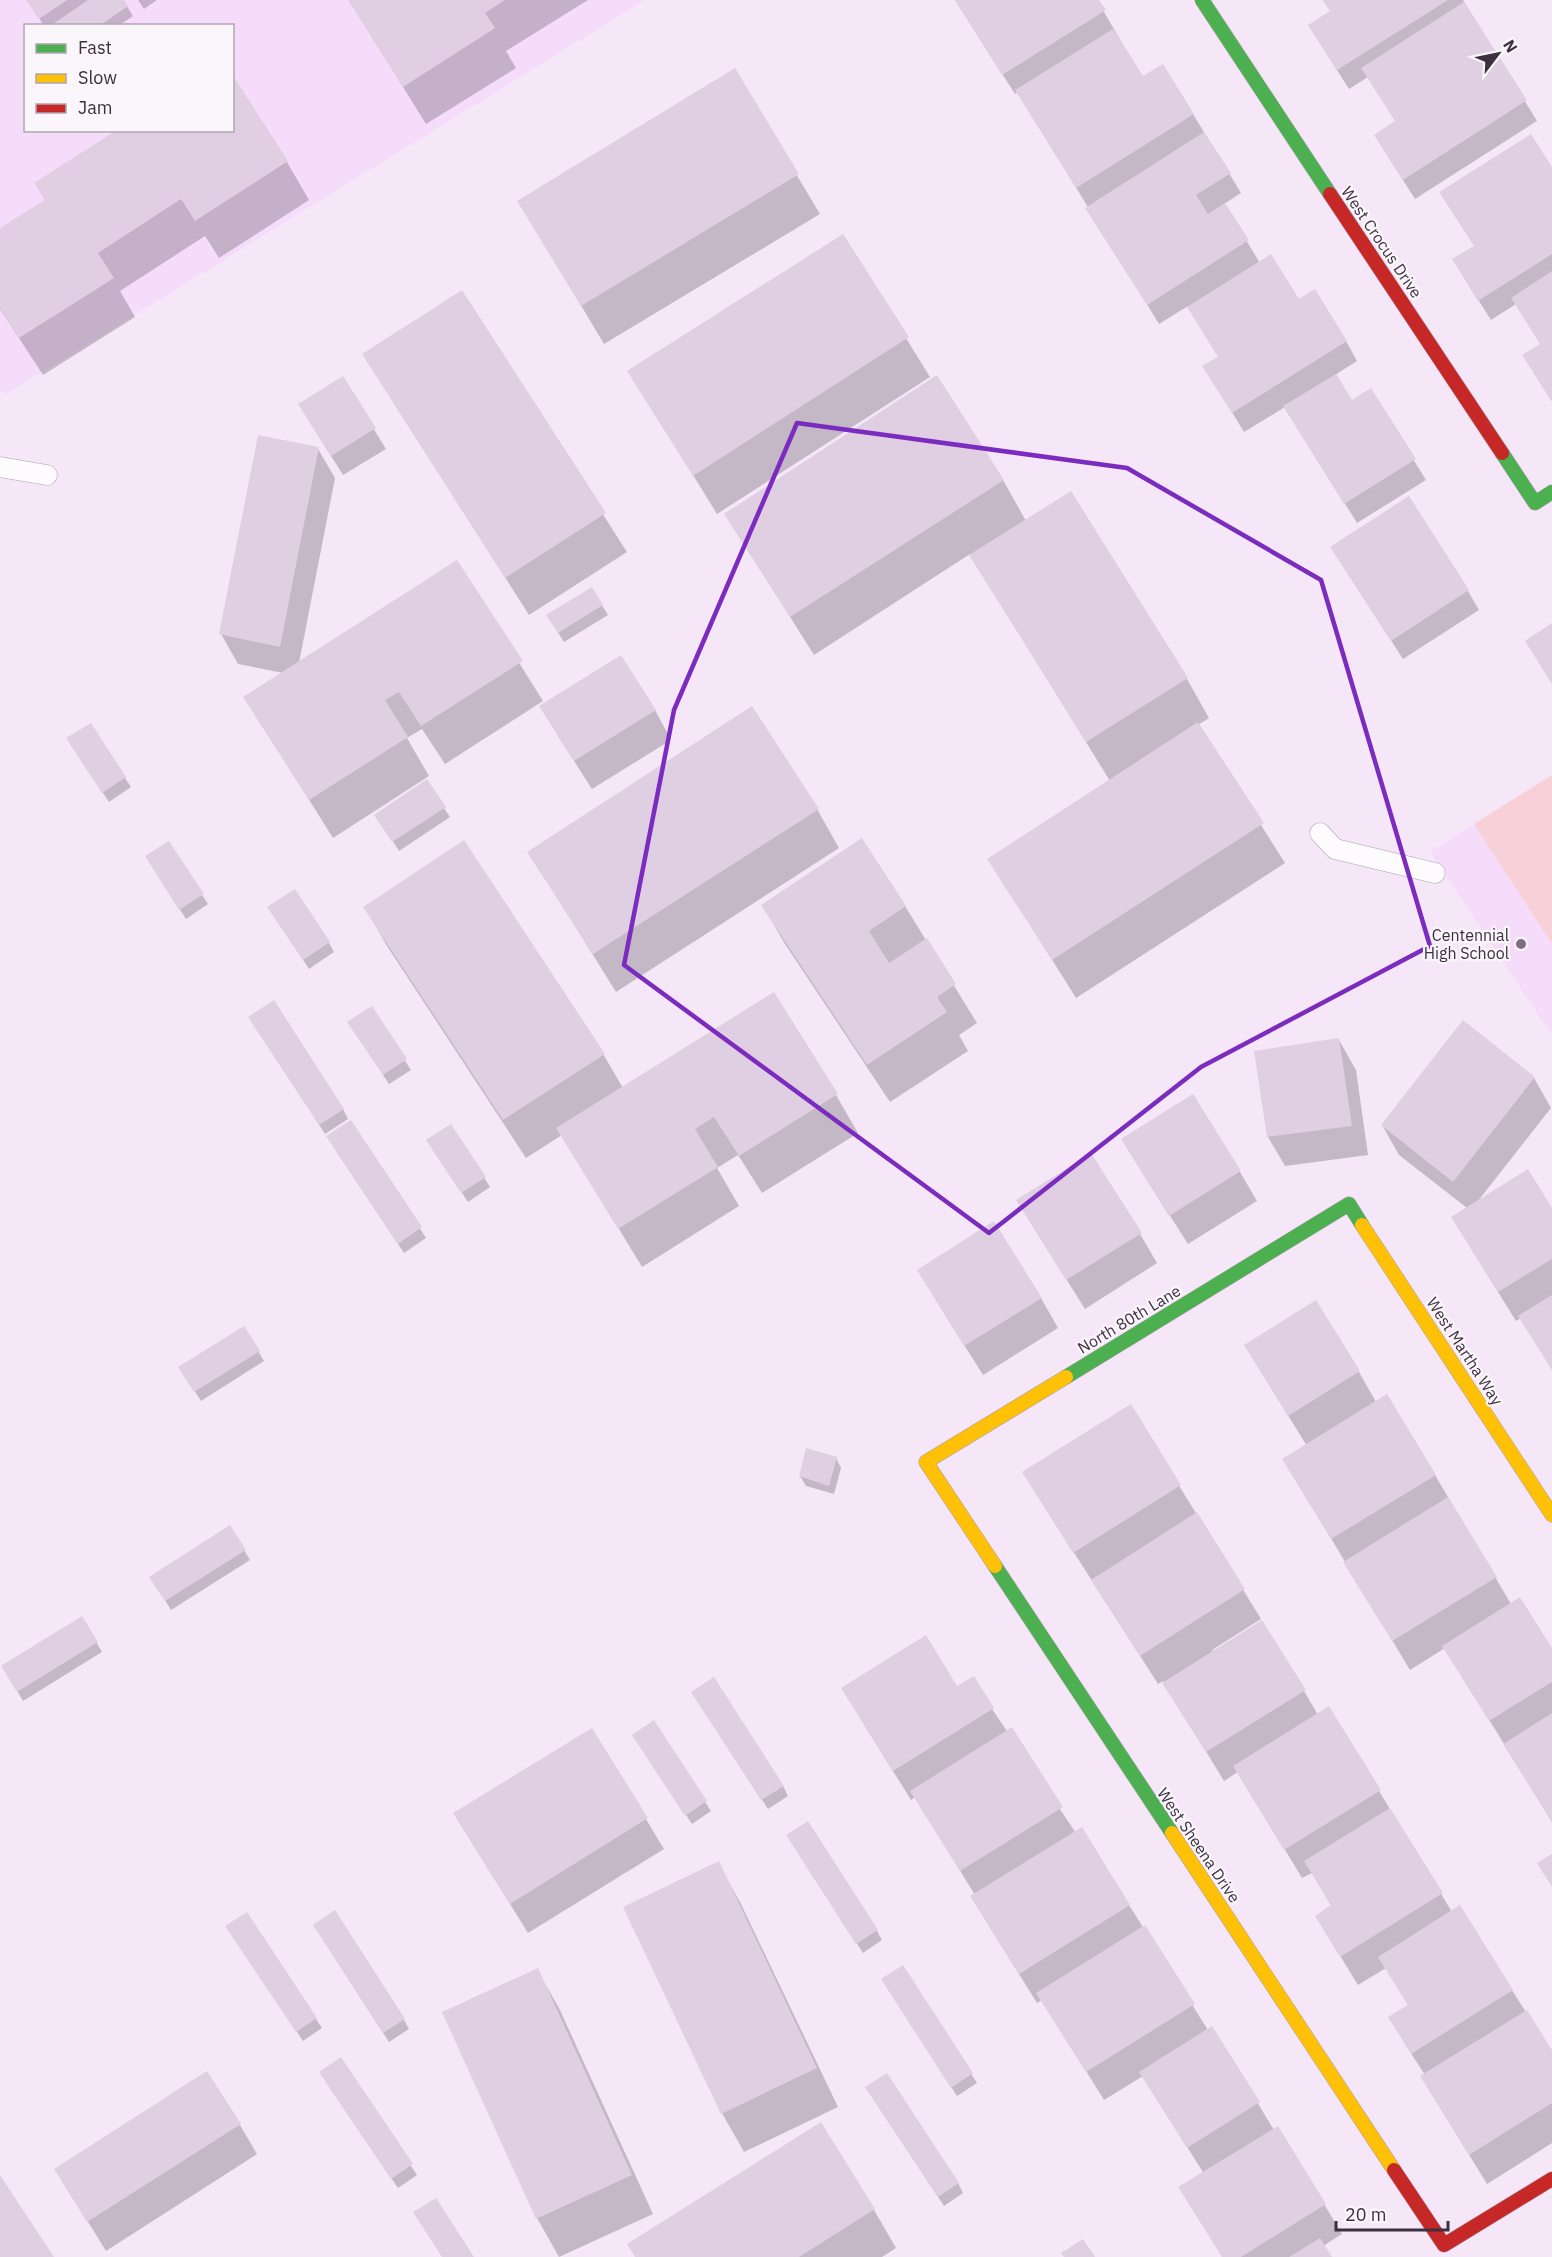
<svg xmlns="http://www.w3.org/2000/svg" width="1552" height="2257" font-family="'IBM Plex Sans',sans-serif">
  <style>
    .built { fill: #f6dcfb; fill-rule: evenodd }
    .green { fill: #f8d1d8 }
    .shadow { fill: #0003 }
    .building { fill: #e0cee3 }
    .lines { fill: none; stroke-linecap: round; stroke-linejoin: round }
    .lane-casing { stroke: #aca1ae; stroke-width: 21 }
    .fast-casing { stroke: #aca1ae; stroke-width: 15 }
    .slow-casing { stroke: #aca1ae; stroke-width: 15 }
    .jam-casing { stroke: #aca1ae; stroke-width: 15 }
    .lane { stroke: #fefbfe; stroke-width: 20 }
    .fast { stroke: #4caf50; stroke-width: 14 }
    .slow { stroke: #ffc107; stroke-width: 14 }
    .jam { stroke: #c62828; stroke-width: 14 }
    .marked { fill: none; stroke: #7b2cbf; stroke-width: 4.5; stroke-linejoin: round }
    .poi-dot { fill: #7d707f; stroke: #fbf5fc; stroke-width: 2 }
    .labels { text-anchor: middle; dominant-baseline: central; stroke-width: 4.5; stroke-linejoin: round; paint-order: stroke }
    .street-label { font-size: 16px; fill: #3c303e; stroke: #fbf5fc }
    .poi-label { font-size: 16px; fill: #3c303e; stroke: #fbf5fc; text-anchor: end }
  </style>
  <rect width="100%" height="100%" fill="#f5e7f8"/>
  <!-- built -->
  <g class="built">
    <path d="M 0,0 L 645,0 L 5,395 L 0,389 ZM 26,26 L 232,26 L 232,130 L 26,130 Z"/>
    <path d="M 1552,775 L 1552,1036 L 1430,852 Z"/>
  </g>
  <!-- green -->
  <path class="green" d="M 1552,775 L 1552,944 L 1474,824 Z"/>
  <!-- shadow -->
  <g class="shadow">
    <path d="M 28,0 L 123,0 L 133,16 L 118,26 L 44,26 Z"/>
    <path d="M 138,0 L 157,0 L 144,9 Z"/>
    <path d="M 349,0 L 588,0 L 506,51 L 516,68 L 426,124 Z"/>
    <path d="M 955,0 L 1097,0 L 1143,79 L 1193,114 L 1241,193 L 1224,204 L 1260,263 L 1346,341 L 1357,361 L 1335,375 L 1351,402 L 1370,390 L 1426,480 L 1357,523 L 1285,407 L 1244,432 L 1216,386 L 1219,358 L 1188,306 L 1159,324 L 1018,92 L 1015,94 Z"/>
    <path d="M 1323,0 L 1463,0 L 1537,121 L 1415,199 L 1387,155 L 1396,122 L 1368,77 L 1349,89 L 1321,45 L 1331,12 Z"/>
    <path d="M 734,70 L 820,214 L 604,344 L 542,240 Z"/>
    <path d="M 287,162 L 309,200 L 219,258 L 205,236 L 120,291 L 135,317 L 43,375 L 0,309 L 0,230 Z"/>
    <path d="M 1552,170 L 1552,401 L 1541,345 L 1516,304 L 1491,320 L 1465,279 L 1475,247 Z"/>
    <path d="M 843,236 L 930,377 L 717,514 L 629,371 Z"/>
    <path d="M 461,292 L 627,552 L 529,615 L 364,355 Z"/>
    <path d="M 342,378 L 386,449 L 343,475 L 311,424 Z"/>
    <path d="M 318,449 L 335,478 L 299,663 L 456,562 L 543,701 L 445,764 L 422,729 L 407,738 L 429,776 L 333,838 L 245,698 L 283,673 L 238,664 L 221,634 Z"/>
    <path d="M 1003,480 L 1026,521 L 1071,493 L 1187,679 L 1209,718 L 1198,725 L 1285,863 L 1076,998 L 989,859 L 1110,781 L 970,554 L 814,655 L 726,515 Z"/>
    <path d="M 1344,567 L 1468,591 L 1479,610 L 1403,659 Z"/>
    <path d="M 592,589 L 608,615 L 564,642 L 548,616 Z"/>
    <path d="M 655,710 L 671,740 L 592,789 L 558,736 Z"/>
    <path d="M 90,725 L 131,787 L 109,802 L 74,748 Z"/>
    <path d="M 444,808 L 450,817 L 399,851 L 382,824 Z"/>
    <path d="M 817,809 L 839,848 L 616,992 L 529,852 Z"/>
    <path d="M 168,843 L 208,904 L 186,919 L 152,866 Z"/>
    <path d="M 763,906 L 905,906 L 977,1023 L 959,1035 L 968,1051 L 890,1102 L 785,944 Z"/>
    <path d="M 365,907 L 603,1054 L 623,1088 L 836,1095 L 858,1133 L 762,1193 L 738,1155 L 717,1168 L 739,1206 L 642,1267 L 562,1135 L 526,1158 L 387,946 Z"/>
    <path d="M 274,916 L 329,943 L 334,952 L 309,969 Z"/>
    <path d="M 371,1008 L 411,1070 L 389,1084 L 355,1032 Z"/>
    <path d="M 256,1027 L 343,1109 L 348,1119 L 325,1134 Z"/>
    <path d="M 1339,1040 L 1356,1070 L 1368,1155 L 1285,1166 L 1268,1137 Z"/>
    <path d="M 1534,1078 L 1551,1108 L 1478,1201 L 1552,1211 L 1552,1370 L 1521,1318 L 1516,1321 L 1470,1247 L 1467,1208 L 1399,1155 L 1382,1125 Z"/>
    <path d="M 350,1122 L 426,1238 L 404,1253 L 333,1146 Z"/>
    <path d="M 451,1126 L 490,1187 L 468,1202 L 434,1150 Z"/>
    <path d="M 1140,1169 L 1240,1172 L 1257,1201 L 1188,1244 Z"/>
    <path d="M 1035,1229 L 1140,1234 L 1157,1263 L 1085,1309 Z"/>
    <path d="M 1041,1298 L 1058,1328 L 983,1375 L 936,1300 Z"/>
    <path d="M 244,1328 L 264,1361 L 201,1401 L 180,1368 Z"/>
    <path d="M 1359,1372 L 1376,1402 L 1435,1475 L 1511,1604 L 1552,1651 L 1552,1822 L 1445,1648 L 1410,1670 L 1284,1460 L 1307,1446 L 1263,1375 Z"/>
    <path d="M 1130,1406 L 1261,1619 L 1212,1650 L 1214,1652 L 1304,1691 L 1318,1715 L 1329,1708 L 1452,1912 L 1459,1907 L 1552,2053 L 1552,2143 L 1487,2184 L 1439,2106 L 1425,2075 L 1407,2047 L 1409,2006 L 1386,1968 L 1358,1985 L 1334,1946 L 1332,1907 L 1312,1873 L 1302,1878 L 1238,1772 L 1224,1781 L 1163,1681 L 1158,1684 L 1041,1501 Z"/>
    <path d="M 836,1458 L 841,1468 L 834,1494 L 806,1486 L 800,1476 Z"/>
    <path d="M 230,1527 L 250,1560 L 171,1610 L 151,1577 Z"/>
    <path d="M 82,1618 L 102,1652 L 23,1701 L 3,1666 Z"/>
    <path d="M 957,1688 L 992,1709 L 1076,1833 L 1081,1829 L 1208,2030 L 1212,2028 L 1274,2130 L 1278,2128 L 1342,2234 L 1323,2246 L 1330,2257 L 1222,2257 L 1204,2174 L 1143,2076 L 1104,2100 L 1042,2000 L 1037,2003 L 989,1926 L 975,1895 L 915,1797 L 911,1800 L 860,1718 Z"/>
    <path d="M 698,1702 L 783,1786 L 788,1796 L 768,1809 Z"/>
    <path d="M 653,1722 L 711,1811 L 692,1824 L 639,1744 Z"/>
    <path d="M 592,1730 L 664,1849 L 528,1933 L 472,1843 Z"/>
    <path d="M 793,1845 L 877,1931 L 882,1940 L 863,1953 Z"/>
    <path d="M 718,1863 L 740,1902 L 838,2107 L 744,2152 L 722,2113 Z"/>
    <path d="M 246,1914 L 322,2028 L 303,2041 L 233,1935 Z"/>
    <path d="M 320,1935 L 404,2020 L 409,2029 L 389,2042 Z"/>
    <path d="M 902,1967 L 977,2083 L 957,2096 L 888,1989 Z"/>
    <path d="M 537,1970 L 559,2008 L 653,2214 L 559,2257 L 537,2218 Z"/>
    <path d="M 340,2059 L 417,2175 L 398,2188 L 326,2082 Z"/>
    <path d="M 872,2097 L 958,2183 L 963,2193 L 944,2206 Z"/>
    <path d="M 240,2125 L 257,2154 L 106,2251 L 56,2170 Z"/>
    <path d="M 874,2210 L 896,2248 L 882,2257 L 636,2257 Z"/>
  </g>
  <!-- building -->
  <g class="building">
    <path d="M 26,0 L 67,0 L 39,19 Z"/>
    <path d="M 88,0 L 124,0 L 128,6 L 99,26 L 50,26 Z"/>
    <path d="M 348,0 L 505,0 L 485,13 L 495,28 L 403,87 Z"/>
    <path d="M 955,0 L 1099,0 L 1106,10 L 1002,75 Z"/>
    <path d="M 1323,0 L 1448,0 L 1337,70 L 1308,25 L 1330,11 Z"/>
    <path d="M 1464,2 L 1527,100 L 1403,180 L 1374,135 L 1395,121 L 1361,68 Z"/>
    <path d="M 1113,29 L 1143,76 L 1163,64 L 1194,114 L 1076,188 L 1015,90 Z"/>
    <path d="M 735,68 L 799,174 L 581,306 L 517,201 Z"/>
    <path d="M 232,74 L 288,161 L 195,221 L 181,199 L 98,253 L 114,278 L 19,338 L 0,308 L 0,228 L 45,200 L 34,183 L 117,130 L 232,130 Z"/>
    <path d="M 1204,132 L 1231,173 L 1196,195 L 1208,214 L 1225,203 L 1249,240 L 1147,305 L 1085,208 Z"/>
    <path d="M 1531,134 L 1552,167 L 1552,254 L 1478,301 L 1452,259 L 1474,246 L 1439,192 Z"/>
    <path d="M 843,234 L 909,337 L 693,476 L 627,371 Z"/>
    <path d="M 1271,254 L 1299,299 L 1315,289 L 1347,341 L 1232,413 L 1202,366 L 1218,357 L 1187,307 Z"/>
    <path d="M 1552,271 L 1552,402 L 1522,355 L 1540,344 L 1511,298 Z"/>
    <path d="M 462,290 L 606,513 L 505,578 L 362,354 Z"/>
    <path d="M 1336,374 L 1352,400 L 1371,388 L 1416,459 L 1344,504 L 1283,406 Z"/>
    <path d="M 937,375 L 1004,480 L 790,617 L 724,514 Z"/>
    <path d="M 343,376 L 376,428 L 331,456 L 298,404 Z"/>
    <path d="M 258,435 L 319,447 L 280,647 L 219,634 Z"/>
    <path d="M 1071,491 L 1188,678 L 1086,742 L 969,555 Z"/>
    <path d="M 1409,496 L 1469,590 L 1391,641 L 1330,547 Z"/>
    <path d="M 457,560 L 523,661 L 421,726 L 399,692 L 385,700 L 408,737 L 309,800 L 243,697 Z"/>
    <path d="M 592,587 L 603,605 L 558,633 L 546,615 Z"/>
    <path d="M 1552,623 L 1552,684 L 1525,641 Z"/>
    <path d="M 621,655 L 656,710 L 574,761 L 539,706 Z"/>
    <path d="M 752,706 L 819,809 L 593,954 L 527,852 Z"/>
    <path d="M 1198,722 L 1264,823 L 1052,960 L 987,859 Z"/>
    <path d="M 91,723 L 126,777 L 102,793 L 66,738 Z"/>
    <path d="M 427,779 L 446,807 L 392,842 L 374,815 Z"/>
    <path d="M 862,838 L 906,906 L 869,931 L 889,963 L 927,938 L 956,984 L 937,997 L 947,1012 L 867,1065 L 761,905 Z"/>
    <path d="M 464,840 L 605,1054 L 503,1120 L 363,907 Z"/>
    <path d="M 169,841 L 204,894 L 179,910 L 145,856 Z"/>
    <path d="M 295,889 L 330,942 L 303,960 L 267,907 Z"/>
    <path d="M 774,992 L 838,1094 L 739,1156 L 714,1117 L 695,1129 L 718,1167 L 618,1229 L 556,1128 Z"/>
    <path d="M 274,1000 L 344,1109 L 319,1125 L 248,1017 Z"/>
    <path d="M 372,1006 L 407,1059 L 383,1075 L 347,1022 Z"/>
    <path d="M 1463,1020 L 1535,1077 L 1453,1182 L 1381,1125 Z"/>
    <path d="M 1339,1038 L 1352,1126 L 1267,1137 L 1254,1051 Z"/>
    <path d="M 1193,1094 L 1241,1171 L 1169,1216 L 1121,1139 Z"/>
    <path d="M 351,1120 L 422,1227 L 398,1244 L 326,1136 Z"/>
    <path d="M 451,1124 L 486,1177 L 461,1193 L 426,1140 Z"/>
    <path d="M 1091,1153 L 1142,1233 L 1066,1280 L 1016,1200 Z"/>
    <path d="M 1528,1169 L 1552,1208 L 1552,1259 L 1498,1292 L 1451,1217 Z"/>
    <path d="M 994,1221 L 1042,1298 L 964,1346 L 917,1270 Z"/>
    <path d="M 1552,1295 L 1552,1370 L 1518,1316 Z"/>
    <path d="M 1316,1300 L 1360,1371 L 1288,1416 L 1244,1345 Z"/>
    <path d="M 244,1326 L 260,1351 L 194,1392 L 178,1367 Z"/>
    <path d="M 1387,1394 L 1436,1475 L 1331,1539 L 1282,1459 Z"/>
    <path d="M 1131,1404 L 1181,1485 L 1073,1553 L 1022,1472 Z"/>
    <path d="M 806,1448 L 837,1457 L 829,1486 L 799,1476 Z"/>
    <path d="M 1448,1497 L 1497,1577 L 1392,1641 L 1343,1562 Z"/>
    <path d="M 1197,1512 L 1245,1589 L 1140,1656 L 1091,1580 Z"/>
    <path d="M 230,1525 L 246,1550 L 165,1601 L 149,1577 Z"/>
    <path d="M 1520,1597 L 1552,1648 L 1552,1682 L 1489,1721 L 1442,1646 Z"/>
    <path d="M 82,1616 L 98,1642 L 17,1692 L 1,1666 Z"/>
    <path d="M 1262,1620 L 1306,1690 L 1206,1752 L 1162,1683 Z"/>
    <path d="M 926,1635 L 957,1686 L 974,1676 L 994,1708 L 893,1771 L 841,1688 Z"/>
    <path d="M 714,1677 L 784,1786 L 761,1800 L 691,1692 Z"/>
    <path d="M 1329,1706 L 1381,1790 L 1284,1850 L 1233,1766 Z"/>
    <path d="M 1552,1713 L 1552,1822 L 1503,1744 Z"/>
    <path d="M 654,1720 L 707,1801 L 685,1816 L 632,1735 Z"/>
    <path d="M 1012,1727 L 1063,1807 L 960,1871 L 910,1791 Z"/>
    <path d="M 592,1728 L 648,1818 L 510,1904 L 453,1813 Z"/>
    <path d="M 1390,1808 L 1443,1893 L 1340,1957 L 1315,1916 L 1331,1905 L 1304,1861 Z"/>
    <path d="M 808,1821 L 878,1930 L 856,1944 L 786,1835 Z"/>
    <path d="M 1082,1827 L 1130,1905 L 1019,1974 L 970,1896 Z"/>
    <path d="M 1552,1854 L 1552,1887 L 1537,1863 Z"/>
    <path d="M 719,1861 L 817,2068 L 721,2114 L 623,1907 Z"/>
    <path d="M 1460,1905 L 1513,1990 L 1411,2054 L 1388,2017 L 1408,2005 L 1378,1957 Z"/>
    <path d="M 335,1910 L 405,2019 L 383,2033 L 313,1925 Z"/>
    <path d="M 247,1912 L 317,2018 L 296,2032 L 225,1926 Z"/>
    <path d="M 1145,1925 L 1195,2004 L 1086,2072 L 1036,1993 Z"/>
    <path d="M 903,1965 L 973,2073 L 951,2088 L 881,1979 Z"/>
    <path d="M 538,1968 L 632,2175 L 536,2219 L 442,2012 Z"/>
    <path d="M 1527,2010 L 1552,2050 L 1552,2103 L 1469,2155 L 1420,2076 Z"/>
    <path d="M 1212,2026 L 1260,2102 L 1187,2148 L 1139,2072 Z"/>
    <path d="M 341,2057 L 413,2164 L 391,2179 L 319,2072 Z"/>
    <path d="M 207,2071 L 241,2124 L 87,2222 L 54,2169 Z"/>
    <path d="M 887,2073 L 959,2183 L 938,2197 L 865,2087 Z"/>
    <path d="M 821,2122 L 875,2209 L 799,2257 L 635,2257 L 627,2244 Z"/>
    <path d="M 1278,2126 L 1326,2204 L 1241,2257 L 1222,2257 L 1178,2187 Z"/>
    <path d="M 0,2175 L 54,2257 L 0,2257 Z"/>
    <path d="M 436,2198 L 474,2257 L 442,2257 L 413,2212 Z"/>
    <path d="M 1320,2238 L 1332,2257 L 1289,2257 Z"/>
    <path d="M 1083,2239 L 1095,2257 L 1064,2257 L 1061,2253 Z"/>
  </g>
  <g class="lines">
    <defs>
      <g id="lane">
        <path d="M 0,467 L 47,475"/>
        <path d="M 1320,833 L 1335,849 L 1435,873"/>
      </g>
      <g id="fast">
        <path d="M 1202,0 L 1330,194"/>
        <path d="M 1502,453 L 1535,503 L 1552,492"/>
        <path d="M 1066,1377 L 1349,1204 L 1362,1225"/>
        <path d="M 995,1566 L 1172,1833"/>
      </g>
      <g id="slow">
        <path d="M 1362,1225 L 1552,1515"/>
        <path d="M 995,1566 L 926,1462 L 1066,1377"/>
        <path d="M 1172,1833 L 1394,2170"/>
      </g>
      <g id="jam">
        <path d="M 1330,194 L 1502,453"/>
        <path d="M 1394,2170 L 1444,2245 L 1552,2179"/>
      </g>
    </defs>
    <!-- lane casing -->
    <use href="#lane" class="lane-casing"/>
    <!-- fast casing -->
    <use href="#fast" class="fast-casing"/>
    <!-- slow casing -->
    <use href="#slow" class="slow-casing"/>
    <!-- jam casing -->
    <use href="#jam" class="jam-casing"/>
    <!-- lane -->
    <use href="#lane" class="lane"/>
    <!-- fast -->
    <use href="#fast" class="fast"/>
    <!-- slow -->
    <use href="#slow" class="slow"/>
    <!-- jam -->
    <use href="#jam" class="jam"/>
  </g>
  <!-- marked area -->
  <path class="marked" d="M 797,423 L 1127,468 L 1321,580 L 1430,946 L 1201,1067 L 989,1233 L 624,965 L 674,710 Z"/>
  <!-- markers -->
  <circle class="poi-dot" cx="1521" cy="944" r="6"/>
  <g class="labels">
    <!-- street labels -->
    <g class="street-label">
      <text transform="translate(1382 242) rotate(56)">West Crocus Drive</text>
      <text transform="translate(1129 1319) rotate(-31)">North 80th Lane</text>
      <text transform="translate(1465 1351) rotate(57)">West Martha Way</text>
      <text transform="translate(1199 1845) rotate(56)">West Sheena Drive</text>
    </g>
    <!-- poi labels -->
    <g class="poi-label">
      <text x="1509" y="935">Centennial<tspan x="1509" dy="18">High School</tspan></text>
    </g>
  </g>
  <!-- legend -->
  <rect x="24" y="24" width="210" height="108" fill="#fbf5fc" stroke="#afa6b0" stroke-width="1.5"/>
  <rect x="36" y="44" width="30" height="9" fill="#4caf50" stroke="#afa6b0" stroke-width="1.5"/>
  <text x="78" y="54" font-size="18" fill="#3c303e">Fast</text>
  <rect x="36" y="74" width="30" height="9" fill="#ffc107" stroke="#afa6b0" stroke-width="1.5"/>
  <text x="78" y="84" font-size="18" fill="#3c303e">Slow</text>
  <rect x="36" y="104" width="30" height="9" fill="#c62828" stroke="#afa6b0" stroke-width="1.5"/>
  <text x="78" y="114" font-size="18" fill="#3c303e">Jam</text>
  <!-- north arrow -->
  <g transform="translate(1498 54) rotate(58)" stroke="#fbf5fc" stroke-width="4.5" paint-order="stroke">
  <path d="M0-4.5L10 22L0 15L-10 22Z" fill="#3c303e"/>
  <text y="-9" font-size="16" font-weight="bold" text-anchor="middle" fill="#3c303e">N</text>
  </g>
  <!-- scale -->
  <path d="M1336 2221v9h112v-9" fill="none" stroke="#3c303e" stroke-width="3"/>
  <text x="1345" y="2221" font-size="18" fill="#3c303e" stroke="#fbf5fc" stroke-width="4.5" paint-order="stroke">20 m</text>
</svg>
